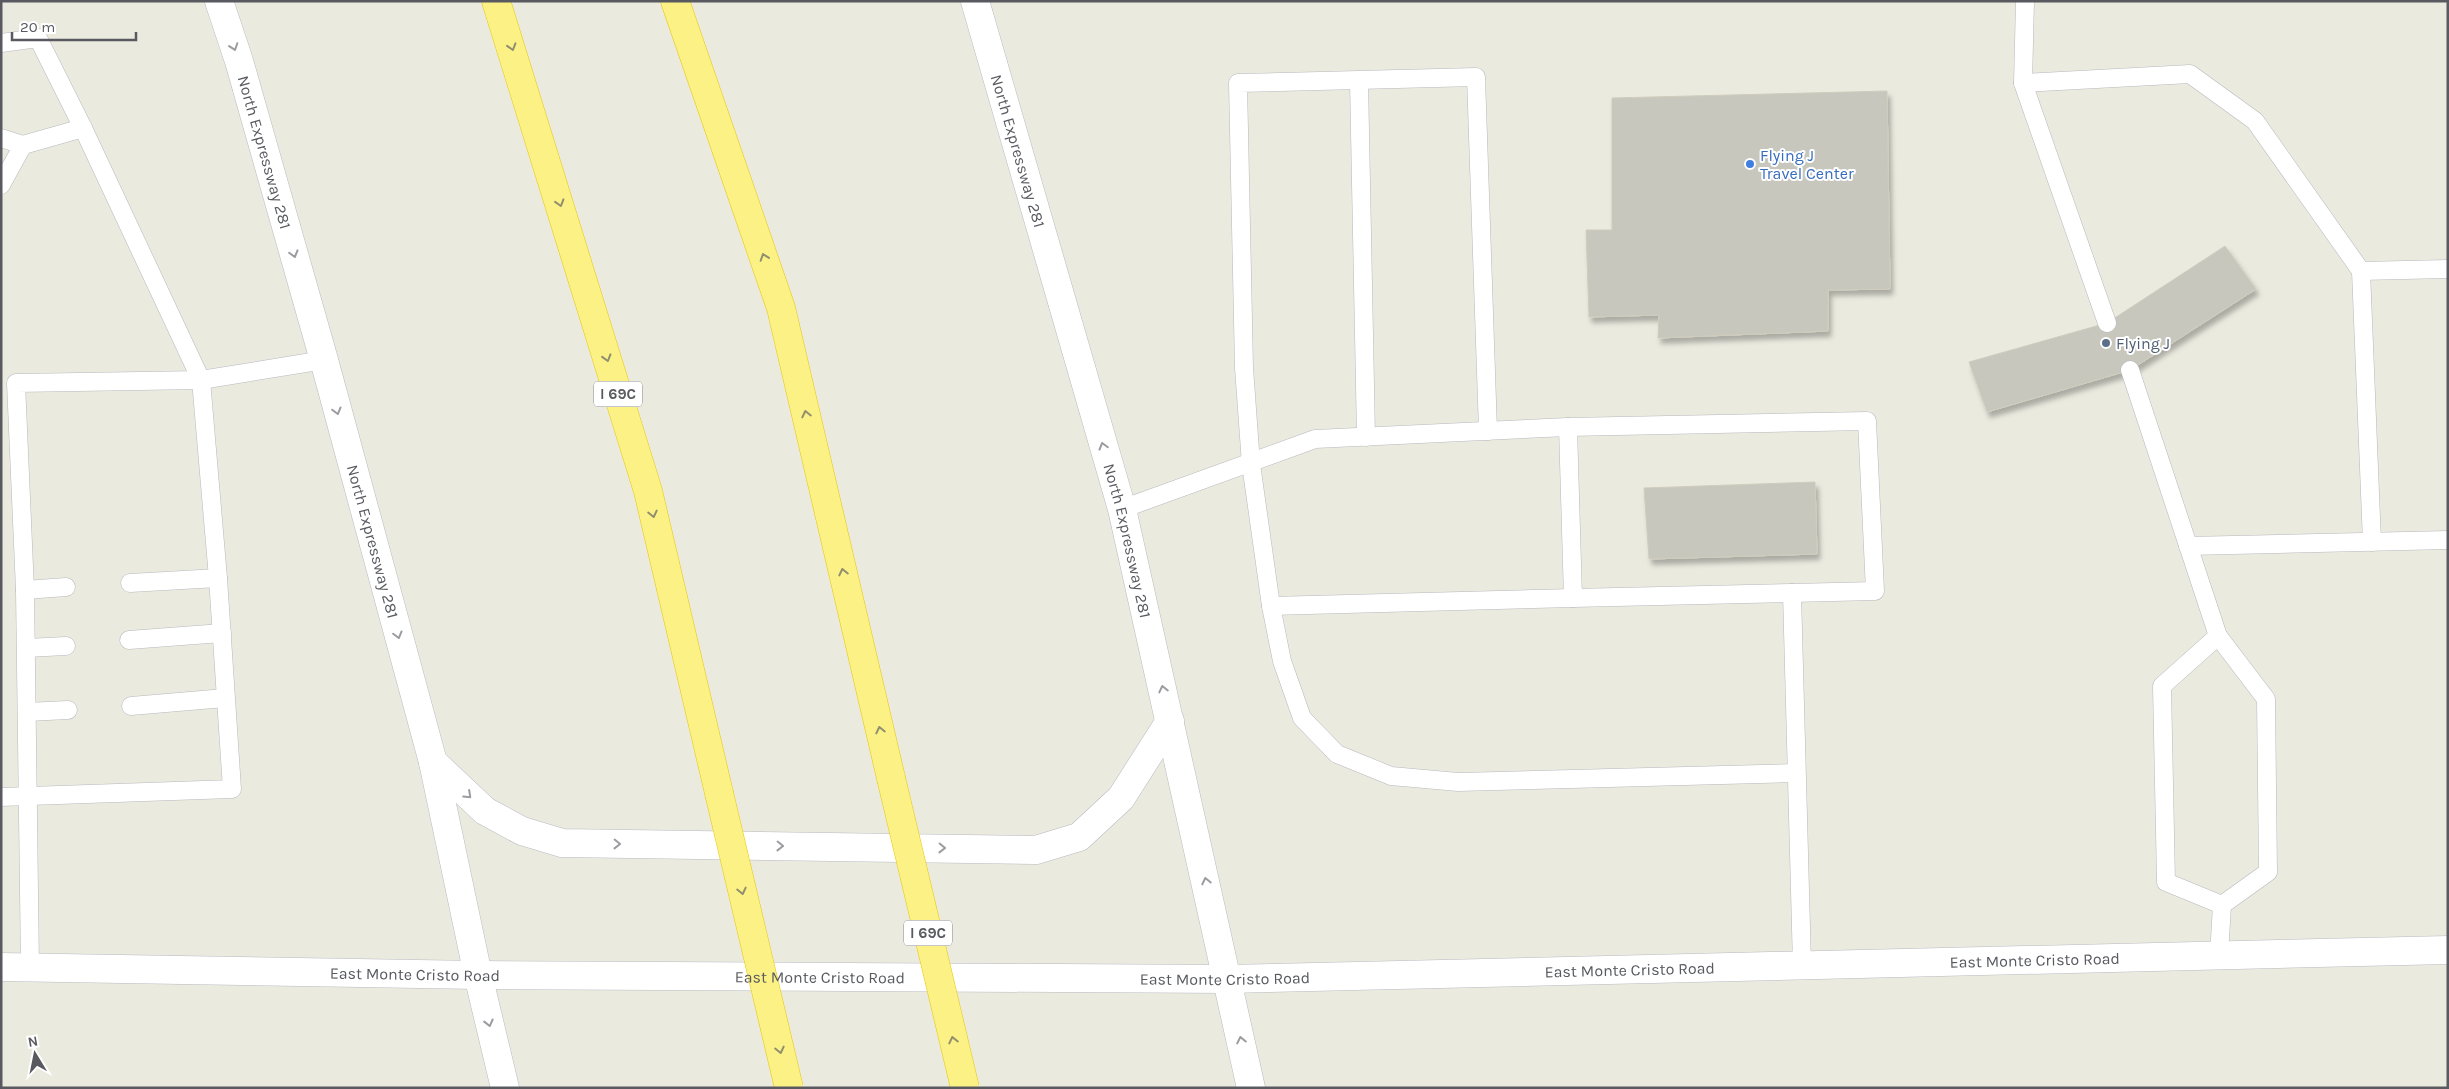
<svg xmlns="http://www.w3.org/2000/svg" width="2449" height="1089" font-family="Karla,sans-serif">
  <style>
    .building { fill: #c8c7be; stroke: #d0cdbd; filter: url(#shadow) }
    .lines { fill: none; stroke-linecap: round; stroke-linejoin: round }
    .lane-casing { stroke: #b7b8be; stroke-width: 19 }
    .secondary-casing { stroke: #b8bac1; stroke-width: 29 }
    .highway-casing { stroke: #e8c502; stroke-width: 29 }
    .lane { stroke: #fff; stroke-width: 18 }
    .secondary { stroke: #fff; stroke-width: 28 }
    .highway { stroke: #fcf185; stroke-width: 28 }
    .highway-bridge-casing { stroke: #e8c502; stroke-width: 29; stroke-linecap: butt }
    .highway-bridge { stroke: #fcf185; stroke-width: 28 }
    .oneway { stroke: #9b9ca0 }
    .oneway2 { stroke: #918f6d }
    .shop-dot { fill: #3f7fe0; stroke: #fff; stroke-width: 2 }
    .service-dot { fill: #5c6f8a; stroke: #fff; stroke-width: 2 }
    .labels { text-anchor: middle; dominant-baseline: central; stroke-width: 4; stroke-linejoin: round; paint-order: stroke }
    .shield { fill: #fff; stroke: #8a8c90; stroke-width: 1 }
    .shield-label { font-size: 15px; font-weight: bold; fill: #585a60 }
    .street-label { font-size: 16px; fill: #585a60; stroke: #fff }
    .shop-label { font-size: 16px; fill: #366cbe; stroke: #fff; text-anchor: start }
    .service-label { font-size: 16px; fill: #4e5e75; stroke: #fff; text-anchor: start }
  </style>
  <defs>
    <filter id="shadow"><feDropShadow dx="3" dy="5.5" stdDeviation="2.5" flood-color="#0004"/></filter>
  </defs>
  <rect width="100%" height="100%" fill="#ebeadf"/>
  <!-- building -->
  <g class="building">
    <path d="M 1887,91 L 1890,289 L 1828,290 L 1828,331 L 1658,338 L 1659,315 L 1589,317 L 1586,230 L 1612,230 L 1612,98 Z"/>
    <path d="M 2225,246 L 2256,289 L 2130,370 L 1987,412 L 1969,362 L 2107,323 Z"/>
    <path d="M 1815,482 L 1817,554 L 1649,559 L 1644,488 Z"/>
  </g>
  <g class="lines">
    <defs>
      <g id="lane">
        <path d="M 2025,1 L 2023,83 L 2107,323"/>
        <path d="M 1,43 L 38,38 L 83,128 L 201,380 L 218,578 L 232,789 L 1,797"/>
        <path d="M 1359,81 L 1366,437"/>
        <path d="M 2023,83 L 2190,74 L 2255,121 L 2361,271 L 2448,269"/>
        <path d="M 1,138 L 23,145 L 1,185"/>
        <path d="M 23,145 L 83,128"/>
        <path d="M 2361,271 L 2372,542"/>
        <path d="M 2130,370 L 2218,636"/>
        <path d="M 1568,427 L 1867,421 L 1875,591 L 1792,593"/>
        <path d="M 1488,431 L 1476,77 L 1238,83 L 1244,368 L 1251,464 L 1271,606 L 1282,661 L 1302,718 L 1337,754 L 1391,776 L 1458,782 L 1796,773"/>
        <path d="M 1122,509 L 1315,439 L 1568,427 L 1573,598 L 1792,593 L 1802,965"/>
        <path d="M 2188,546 L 2448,540"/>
        <path d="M 130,583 L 218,578"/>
        <path d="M 25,590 L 66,587"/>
        <path d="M 1271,606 L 1573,598"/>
        <path d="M 2218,636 L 2266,699 L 2268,872 L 2222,905 L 2166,882 L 2162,686 Z"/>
        <path d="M 129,640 L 222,633"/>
        <path d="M 26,648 L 66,646"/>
        <path d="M 131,706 L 225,698"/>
        <path d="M 27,712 L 68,710"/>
        <path d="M 2219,956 L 2222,905"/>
        <path d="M 30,967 L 25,590 L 16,383 L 201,380 L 324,360"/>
      </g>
      <g id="secondary">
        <path id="s1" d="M 219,1 L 239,61 L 324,360 L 433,762 L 478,975 L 505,1088"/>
        <path id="s2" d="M 975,1 L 1122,509 L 1251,1088"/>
        <path d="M 433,762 L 485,811 L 522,831 L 562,843 L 1036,850 L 1079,837 L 1121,798 L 1170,721"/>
        <path id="s3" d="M 1,967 L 478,975 L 1228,979 L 2448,950"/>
      </g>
      <g id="highway">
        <path d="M 496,1 L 648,491 L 719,793"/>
        <path d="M 675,1 L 781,308 L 891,778"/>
      </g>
    </defs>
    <!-- lane casing -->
    <use href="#lane" class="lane-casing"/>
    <!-- secondary casing -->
    <use href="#secondary" class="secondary-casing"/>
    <!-- highway casing -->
    <use href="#highway" class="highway-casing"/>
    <!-- lane -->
    <use href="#lane" class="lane"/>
    <!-- secondary -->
    <use href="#secondary" class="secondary"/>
    <!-- highway -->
    <use href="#highway" class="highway"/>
    <defs>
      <g id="highway-bridge">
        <path d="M 891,778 L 965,1088"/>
        <path d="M 719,793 L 789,1088"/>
      </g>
    </defs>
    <!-- highway-bridge casing -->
    <use href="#highway-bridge" class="highway-bridge-casing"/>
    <!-- highway-bridge -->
    <use href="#highway-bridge" class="highway-bridge"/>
  </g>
  <!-- one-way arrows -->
  <defs><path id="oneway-chevron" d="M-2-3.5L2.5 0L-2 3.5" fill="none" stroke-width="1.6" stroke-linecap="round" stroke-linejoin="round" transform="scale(1.25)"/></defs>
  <g class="oneway">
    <use href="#oneway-chevron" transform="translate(234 47) rotate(71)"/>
    <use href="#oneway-chevron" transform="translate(294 254) rotate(74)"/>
    <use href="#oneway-chevron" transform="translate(337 411) rotate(75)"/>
    <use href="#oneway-chevron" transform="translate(1103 446) rotate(-106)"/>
    <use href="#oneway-chevron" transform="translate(398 635) rotate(75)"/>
    <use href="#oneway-chevron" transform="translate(1163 689) rotate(-103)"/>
    <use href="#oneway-chevron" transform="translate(468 795) rotate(43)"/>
    <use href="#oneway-chevron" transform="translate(617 844) rotate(1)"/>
    <use href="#oneway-chevron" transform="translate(780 846) rotate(1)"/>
    <use href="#oneway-chevron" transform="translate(942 848) rotate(1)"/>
    <use href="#oneway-chevron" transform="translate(1206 881) rotate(-103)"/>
    <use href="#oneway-chevron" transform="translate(489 1023) rotate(76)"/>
    <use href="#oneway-chevron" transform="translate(1241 1040) rotate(-102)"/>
  </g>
  <g class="oneway2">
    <use href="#oneway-chevron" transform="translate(512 47) rotate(73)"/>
    <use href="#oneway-chevron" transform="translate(560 203) rotate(73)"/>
    <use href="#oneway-chevron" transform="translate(764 257) rotate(-109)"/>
    <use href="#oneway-chevron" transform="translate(607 358) rotate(73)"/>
    <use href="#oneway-chevron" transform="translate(806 414) rotate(-103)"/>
    <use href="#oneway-chevron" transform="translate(653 514) rotate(77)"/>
    <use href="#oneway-chevron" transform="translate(843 572) rotate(-103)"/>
    <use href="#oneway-chevron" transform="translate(880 730) rotate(-103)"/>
    <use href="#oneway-chevron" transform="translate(742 891) rotate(77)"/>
    <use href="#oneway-chevron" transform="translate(953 1040) rotate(-103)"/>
    <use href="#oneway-chevron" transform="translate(780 1050) rotate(77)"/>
  </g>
  <!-- markers -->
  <circle class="shop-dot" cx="1750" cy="164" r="5"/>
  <circle class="service-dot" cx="2106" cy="343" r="5"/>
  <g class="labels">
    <!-- shield labels -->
    <g class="shield">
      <rect x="594" y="381.5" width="48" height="25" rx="4"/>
      <rect x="904" y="920.5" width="48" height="25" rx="4"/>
    </g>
    <g class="shield-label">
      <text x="618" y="394">I 69C</text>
      <text x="928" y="933">I 69C</text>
    </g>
    <!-- street labels -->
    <g class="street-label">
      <text stroke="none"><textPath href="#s1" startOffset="158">North Expressway 281</textPath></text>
      <text stroke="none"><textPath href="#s2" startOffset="156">North Expressway 281</textPath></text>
      <text stroke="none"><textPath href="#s2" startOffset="561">North Expressway 281</textPath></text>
      <text stroke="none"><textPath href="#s1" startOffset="562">North Expressway 281</textPath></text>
      <text stroke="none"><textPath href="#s3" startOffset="2034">East Monte Cristo Road</textPath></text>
      <text stroke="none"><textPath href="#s3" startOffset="1629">East Monte Cristo Road</textPath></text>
      <text stroke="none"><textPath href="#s3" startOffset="414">East Monte Cristo Road</textPath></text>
      <text stroke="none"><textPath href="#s3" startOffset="819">East Monte Cristo Road</textPath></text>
      <text stroke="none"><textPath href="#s3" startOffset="1224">East Monte Cristo Road</textPath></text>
    </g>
    <!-- shop labels -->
    <g class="shop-label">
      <text x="1760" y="155">Flying J<tspan x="1760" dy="18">Travel Center</tspan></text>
    </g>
    <!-- service labels -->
    <g class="service-label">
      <text x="2116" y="343">Flying J</text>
    </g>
  </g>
  <!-- border -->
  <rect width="2449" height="1089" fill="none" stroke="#585a60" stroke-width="5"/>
  <!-- north arrow -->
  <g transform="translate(35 1054) rotate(350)" stroke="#ffffff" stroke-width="4" paint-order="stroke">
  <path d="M0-4L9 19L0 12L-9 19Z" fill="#585a60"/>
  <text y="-8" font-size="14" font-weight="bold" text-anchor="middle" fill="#585a60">N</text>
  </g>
  <!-- scale -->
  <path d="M12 32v8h124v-8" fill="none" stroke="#585a60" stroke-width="2.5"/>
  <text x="20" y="32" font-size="15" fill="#585a60" stroke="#ffffff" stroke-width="4" paint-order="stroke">20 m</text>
</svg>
